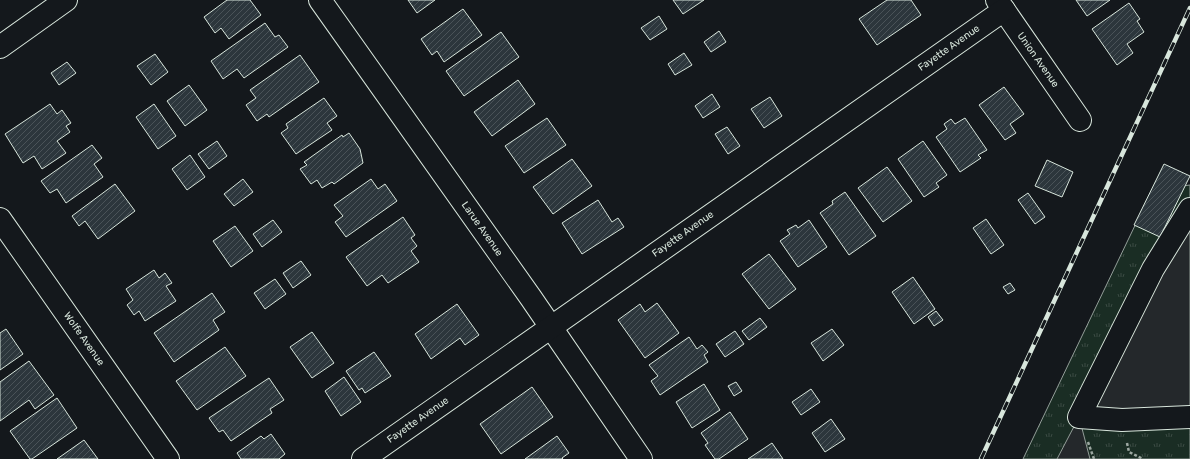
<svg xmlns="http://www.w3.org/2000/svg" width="1190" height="459" font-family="Rubik,sans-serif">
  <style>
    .grass { fill: url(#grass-tufts); stroke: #939e99 }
    .parking { fill: #24282b; stroke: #939e99 }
    .building { fill: url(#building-hatch); stroke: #d8e6dc }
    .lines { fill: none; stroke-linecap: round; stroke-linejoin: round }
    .minor-casing { stroke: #d8e6dc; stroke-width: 24 }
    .major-casing { stroke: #d8e6dc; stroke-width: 24 }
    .path { stroke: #9da8a2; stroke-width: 2.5; stroke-dasharray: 3 2; stroke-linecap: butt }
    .minor { stroke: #14181c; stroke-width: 22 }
    .major { stroke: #14181c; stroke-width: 22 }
    .rail-casing { stroke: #d8e6dc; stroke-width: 4.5 }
    .rail { stroke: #14181c; stroke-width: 3; stroke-dasharray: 9; stroke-linecap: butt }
    .labels { text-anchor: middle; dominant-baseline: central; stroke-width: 3; stroke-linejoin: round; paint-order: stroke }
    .street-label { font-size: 10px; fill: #d8e6dc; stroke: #14181c }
  </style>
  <defs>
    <pattern id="grass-tufts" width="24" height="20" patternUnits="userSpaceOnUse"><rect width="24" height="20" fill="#1a2d24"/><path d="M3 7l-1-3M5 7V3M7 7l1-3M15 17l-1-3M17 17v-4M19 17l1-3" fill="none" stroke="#3b4b43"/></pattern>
    <pattern id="building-hatch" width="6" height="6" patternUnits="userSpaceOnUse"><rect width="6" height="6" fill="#2c363c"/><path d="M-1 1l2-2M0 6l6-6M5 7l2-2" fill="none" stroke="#4a5358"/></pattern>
  </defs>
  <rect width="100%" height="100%" fill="#14181c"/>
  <!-- grass -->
  <path class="grass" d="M 1190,185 L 1190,459 L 1023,459 L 1152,190 Z"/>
  <!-- parking -->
  <path class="parking" d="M 1190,209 L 1190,417 L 1079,417 L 1090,459 L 1057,459 L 1079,417 Z"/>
  <!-- building -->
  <g class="building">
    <path d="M 227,0 L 250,0 L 261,15 L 229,39 L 221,28 L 215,33 L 204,17 Z"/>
    <path d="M 408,0 L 435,0 L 417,13 Z"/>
    <path d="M 673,0 L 704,0 L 683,14 Z"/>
    <path d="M 887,0 L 911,0 L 921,15 L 877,45 L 859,19 Z"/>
    <path d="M 1076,0 L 1110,0 L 1087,16 Z"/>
    <path d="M 1129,3 L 1140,19 L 1137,21 L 1144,32 L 1127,44 L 1133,53 L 1117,65 L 1092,29 Z"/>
    <path d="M 463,9 L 482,35 L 444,62 L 437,51 L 432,55 L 421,39 Z"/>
    <path d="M 659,16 L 667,29 L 650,40 L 641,28 Z"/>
    <path d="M 265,23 L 275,37 L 279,35 L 288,47 L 244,78 L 237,69 L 223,79 L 211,61 Z"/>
    <path d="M 719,31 L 726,42 L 711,52 L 704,42 Z"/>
    <path d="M 501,32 L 519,57 L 464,96 L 446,71 Z"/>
    <path d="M 684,53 L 692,65 L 675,75 L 668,64 Z"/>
    <path d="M 155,54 L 168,72 L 151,85 L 137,66 Z"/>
    <path d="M 300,55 L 319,82 L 269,117 L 267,114 L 257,121 L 246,105 L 256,98 L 250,90 Z"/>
    <path d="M 67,62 L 76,73 L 59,85 L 51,73 Z"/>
    <path d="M 518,80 L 535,104 L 492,136 L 474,112 Z"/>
    <path d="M 189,85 L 207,110 L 185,126 L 167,101 Z"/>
    <path d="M 1004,87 L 1024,114 L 1010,124 L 1016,133 L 1005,140 L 979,105 Z"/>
    <path d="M 712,94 L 720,107 L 703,118 L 695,106 Z"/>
    <path d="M 770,97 L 782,116 L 764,128 L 751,109 Z"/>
    <path d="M 324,98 L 337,116 L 327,123 L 332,130 L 296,154 L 281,133 L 288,128 L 286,124 Z"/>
    <path d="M 50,104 L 57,114 L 62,110 L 71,123 L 66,126 L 70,132 L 57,141 L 66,153 L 42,169 L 34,156 L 23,163 L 5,134 Z"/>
    <path d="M 154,104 L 176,136 L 158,149 L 136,117 Z"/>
    <path d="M 547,118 L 566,145 L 524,173 L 505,146 Z"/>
    <path d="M 965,118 L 987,150 L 978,155 L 981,158 L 960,172 L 936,137 L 947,129 L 944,124 L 951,119 L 955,124 Z"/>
    <path d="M 727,127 L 740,146 L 728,154 L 715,134 Z"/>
    <path d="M 349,133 L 360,149 L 363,163 L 334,184 L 332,182 L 322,188 L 317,180 L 311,184 L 300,169 L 307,165 L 304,162 L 342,135 L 343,137 Z"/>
    <path d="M 217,141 L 227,156 L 209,169 L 198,154 Z"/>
    <path d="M 923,141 L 947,175 L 936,183 L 939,187 L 924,197 L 898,159 Z"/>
    <path d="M 92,145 L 102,158 L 94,164 L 103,177 L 66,203 L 57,189 L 50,193 L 41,181 Z"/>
    <path d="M 190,155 L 205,177 L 187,190 L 172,169 Z"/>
    <path d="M 572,159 L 592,186 L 553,214 L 533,187 Z"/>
    <path d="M 1047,160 L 1073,172 L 1062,197 L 1035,186 Z"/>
    <path d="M 1164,164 L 1190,176 L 1160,237 L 1134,225 Z"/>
    <path d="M 887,167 L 912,201 L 883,222 L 858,188 Z"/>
    <path d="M 243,179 L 253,192 L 234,206 L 224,194 Z"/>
    <path d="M 371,179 L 378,189 L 385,184 L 397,201 L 346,237 L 335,222 L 343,216 L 334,205 Z"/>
    <path d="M 115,184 L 135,211 L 98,239 L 85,221 L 79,226 L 72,216 Z"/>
    <path d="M 845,192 L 876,236 L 849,255 L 820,213 L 833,204 L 832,201 Z"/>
    <path d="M 1028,193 L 1045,217 L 1035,224 L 1018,200 Z"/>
    <path d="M 598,200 L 612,222 L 618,218 L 624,227 L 582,254 L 562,223 Z"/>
    <path d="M 403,217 L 415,235 L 411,238 L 417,246 L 411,251 L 419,262 L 388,283 L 382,275 L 367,286 L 346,257 Z"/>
    <path d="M 986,219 L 1004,245 L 991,254 L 973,228 Z"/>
    <path d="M 273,220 L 282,232 L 262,247 L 253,234 Z"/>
    <path d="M 809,220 L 827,247 L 798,267 L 780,241 L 790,234 L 787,230 L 796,225 L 798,228 Z"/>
    <path d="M 235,226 L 253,251 L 231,267 L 213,241 Z"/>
    <path d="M 769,254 L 796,289 L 769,309 L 742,274 Z"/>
    <path d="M 301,261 L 311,275 L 293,288 L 283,273 Z"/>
    <path d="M 154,270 L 159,278 L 165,273 L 172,283 L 166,286 L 176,301 L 145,321 L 139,311 L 134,315 L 127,305 L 133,300 L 126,289 Z"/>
    <path d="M 913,277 L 935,309 L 914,324 L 892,292 Z"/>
    <path d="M 275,279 L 286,294 L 265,309 L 254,293 Z"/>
    <path d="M 1010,283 L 1015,290 L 1008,294 L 1003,287 Z"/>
    <path d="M 212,293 L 225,312 L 213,320 L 219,330 L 174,362 L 154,333 Z"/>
    <path d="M 657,303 L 679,333 L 645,358 L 618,320 L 640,304 L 645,312 Z"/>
    <path d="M 457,304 L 479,335 L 465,345 L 460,338 L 431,359 L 415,334 Z"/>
    <path d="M 936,311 L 943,320 L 934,326 L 928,317 Z"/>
    <path d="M 760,318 L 767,327 L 749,340 L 742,331 Z"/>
    <path d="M 6,329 L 23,354 L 0,370 L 0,333 Z"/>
    <path d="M 832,329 L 844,345 L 823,361 L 811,343 Z"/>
    <path d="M 735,331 L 744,344 L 725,357 L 716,344 Z"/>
    <path d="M 312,332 L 334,363 L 312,378 L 290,347 Z"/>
    <path d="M 689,337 L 697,349 L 702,345 L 708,352 L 704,355 L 708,362 L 660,395 L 651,381 L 658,376 L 649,365 Z"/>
    <path d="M 225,347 L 246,376 L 197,410 L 176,381 Z"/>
    <path d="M 374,352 L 391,376 L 365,393 L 362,388 L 359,390 L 346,371 Z"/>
    <path d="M 29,361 L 54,395 L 35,409 L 29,400 L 0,421 L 0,382 Z"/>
    <path d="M 344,377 L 361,402 L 341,416 L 325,391 Z"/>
    <path d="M 269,378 L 284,400 L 270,409 L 272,413 L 231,441 L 223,430 L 219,432 L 209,418 Z"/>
    <path d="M 736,382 L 742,391 L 734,396 L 728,386 Z"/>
    <path d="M 704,384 L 720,410 L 692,428 L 676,402 Z"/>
    <path d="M 532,387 L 553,417 L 501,454 L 480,424 Z"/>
    <path d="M 811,389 L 820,402 L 801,415 L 792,402 Z"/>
    <path d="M 57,398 L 77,428 L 32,459 L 30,459 L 10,431 Z"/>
    <path d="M 730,412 L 748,439 L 719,459 L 715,459 L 705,445 L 708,443 L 701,433 Z"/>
    <path d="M 831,419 L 845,439 L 825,452 L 812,433 Z"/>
    <path d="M 271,434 L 285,454 L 279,459 L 241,459 L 237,453 L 261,436 L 264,439 Z"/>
    <path d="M 557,436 L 569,453 L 562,458 L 563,459 L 525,459 Z"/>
    <path d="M 84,440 L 98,459 L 57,459 Z"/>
    <path d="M 772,443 L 783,459 L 748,459 Z"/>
  </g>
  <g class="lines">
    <defs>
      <g id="minor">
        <path d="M 320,0 L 531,298 L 641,459"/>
        <path d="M 997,0 L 1080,120"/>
        <path d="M 1190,209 L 1153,269 L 1079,417 L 1122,420 L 1190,417"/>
        <path d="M 0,219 L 168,459"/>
        <path d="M 363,459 L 1004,10"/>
      </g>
      <path id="major" d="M 0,47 L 66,0"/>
    </defs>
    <!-- minor casing -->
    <use href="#minor" class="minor-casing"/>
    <!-- major casing -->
    <use href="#major" class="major-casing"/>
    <!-- path -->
    <g class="path">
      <path d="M 1088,442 L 1094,459"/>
      <path d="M 1127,443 L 1129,452 L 1143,459"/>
    </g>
    <!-- minor -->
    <use href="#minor" class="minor"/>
    <!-- major -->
    <use href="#major" class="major"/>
    <defs>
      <path id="rail" d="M 981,459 L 1190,8"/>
    </defs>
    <!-- rail casing -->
    <use href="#rail" class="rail-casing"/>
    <!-- rail -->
    <use href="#rail" class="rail"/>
  </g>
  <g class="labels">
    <!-- street labels -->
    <g class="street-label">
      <text transform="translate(949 48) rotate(-35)">Fayette Avenue</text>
      <text transform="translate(1038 60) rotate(55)">Union Avenue</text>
      <text transform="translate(482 229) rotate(55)">Larue Avenue</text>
      <text transform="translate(683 234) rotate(-35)">Fayette Avenue</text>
      <text transform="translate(84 339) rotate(55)">Wolfe Avenue</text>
      <text transform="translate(418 420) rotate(-35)">Fayette Avenue</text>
    </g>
  </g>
</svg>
